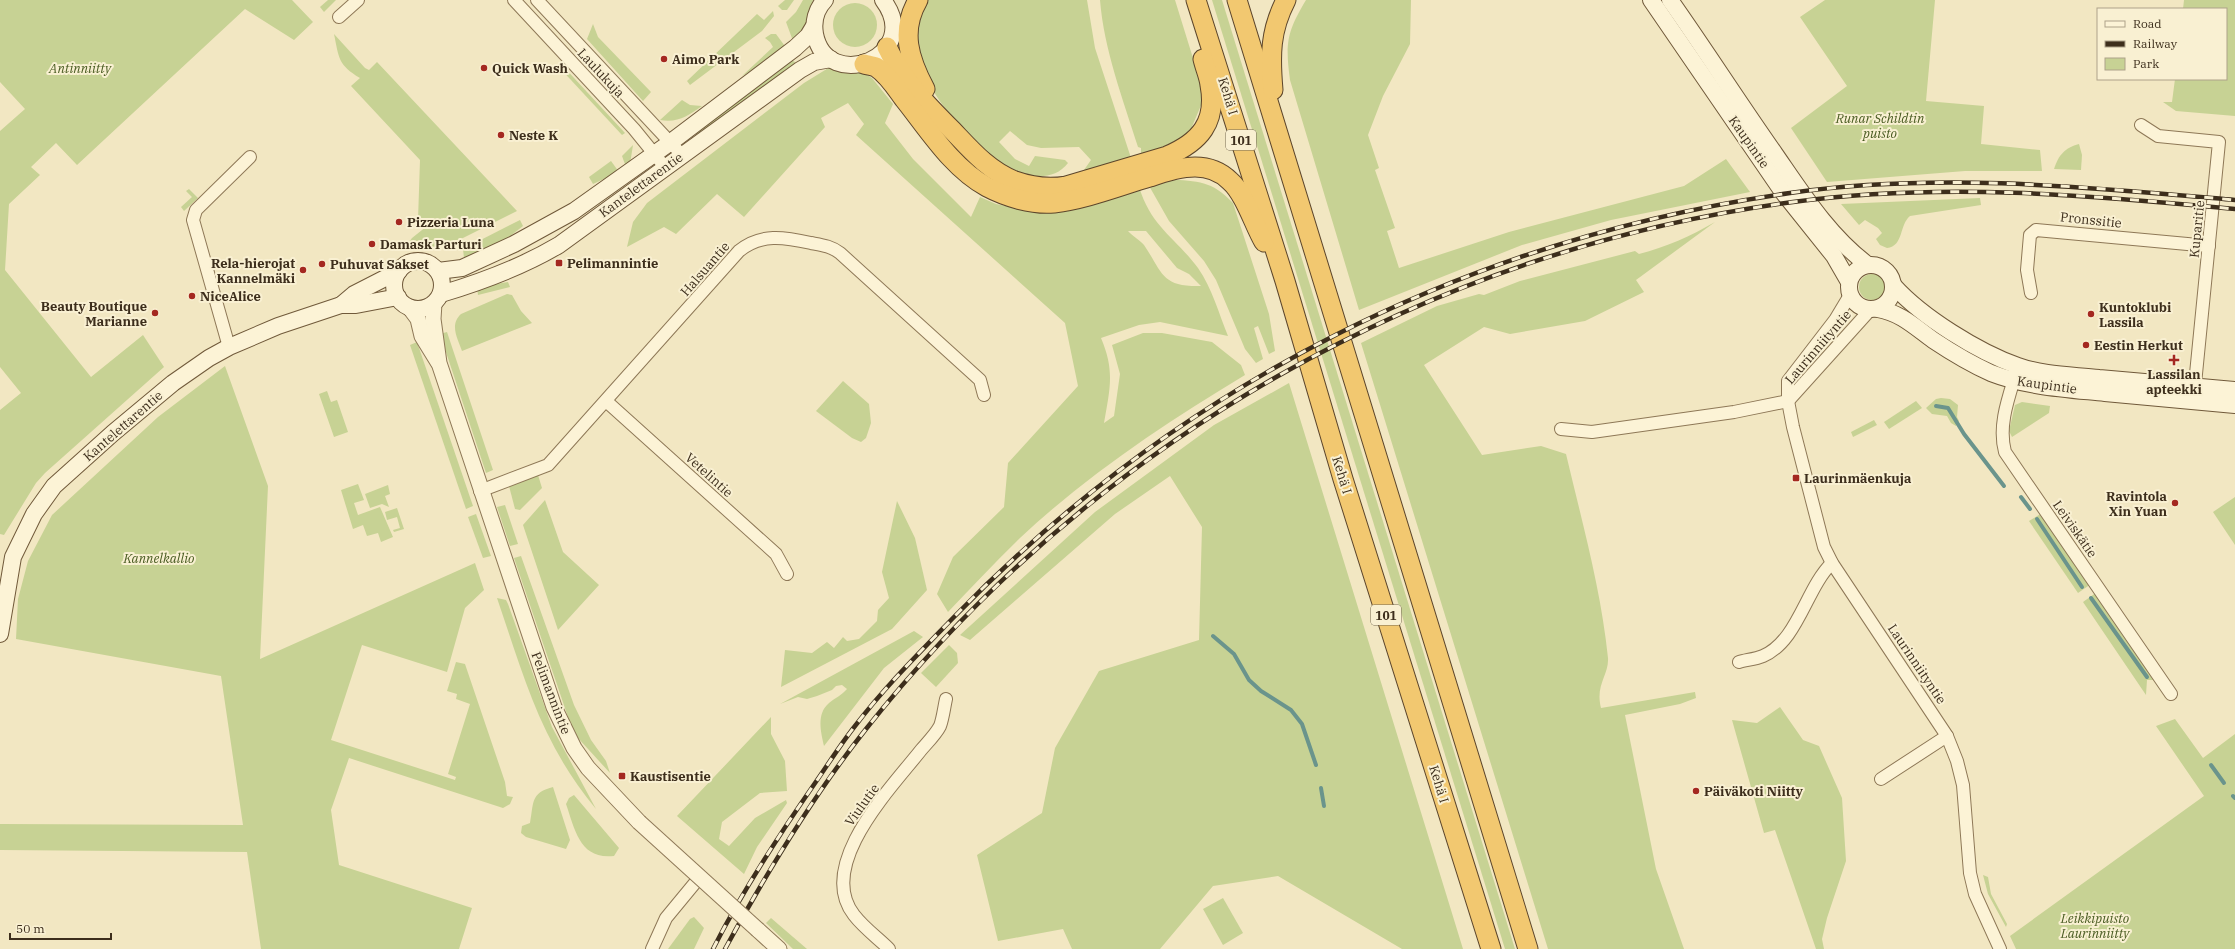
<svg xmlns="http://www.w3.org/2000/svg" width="2235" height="949" font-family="'IBM Plex Serif',serif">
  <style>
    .green { fill: #c7d294; fill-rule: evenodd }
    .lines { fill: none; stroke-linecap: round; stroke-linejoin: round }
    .stream { stroke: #6a948c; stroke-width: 4 }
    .minor-casing { stroke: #8e7857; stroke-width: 14 }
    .tertiary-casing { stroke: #8e7857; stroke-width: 17 }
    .secondary-casing { stroke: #70593a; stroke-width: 18 }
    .trunk-casing { stroke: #5c452b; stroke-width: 21 }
    .minor { stroke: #fcf3d6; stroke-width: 12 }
    .tertiary { stroke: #fcf3d6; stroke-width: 15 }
    .secondary { stroke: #fcf3d6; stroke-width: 16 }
    .trunk { stroke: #f2c870; stroke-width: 19 }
    .rail-casing { stroke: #3d2e1c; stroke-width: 4.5 }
    .rail { stroke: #f9f0d2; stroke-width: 3; stroke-dasharray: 9; stroke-linecap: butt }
    .tertiary-bridge-casing { stroke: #8e7857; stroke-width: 17; stroke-linecap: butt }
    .tertiary-bridge { stroke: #fcf3d6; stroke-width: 15 }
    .poi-dot { fill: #a42820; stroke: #f9f0d2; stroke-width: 1.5 }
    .labels { text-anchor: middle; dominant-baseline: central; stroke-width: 4; stroke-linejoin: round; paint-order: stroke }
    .shield { fill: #f9f0d2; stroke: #756853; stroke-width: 1 }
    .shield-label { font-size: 12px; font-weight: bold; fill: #3d2e1c }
    .poi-label { font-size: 13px; font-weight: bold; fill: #3d2e1c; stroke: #f9f0d2; text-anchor: start }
    .park-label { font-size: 13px; font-style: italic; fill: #495b21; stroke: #f9f0d2 }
    .street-label { font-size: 13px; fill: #3d2e1c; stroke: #f9f0d2 }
  </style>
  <rect width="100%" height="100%" fill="#f2e7c2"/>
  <!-- green -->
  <g class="green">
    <path d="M 0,0 L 292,0 L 313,22 L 294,40 L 245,9 L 77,165 L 56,143 L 31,167 L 40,175 L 9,204 L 5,270 L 91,377 L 143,335 L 164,367 L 45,473 L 36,483 L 4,535 L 0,534 L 0,410 L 21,393 L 0,367 L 0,131 L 25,109 L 0,82 Z"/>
    <path d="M 328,0 L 336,0 L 324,12 L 320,7 Z"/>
    <path d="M 785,0 L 794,0 L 787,10 L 782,10 L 778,6 Z"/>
    <path d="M 803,0 L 813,0 L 807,26 L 793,41 L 786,22 L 796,12 Z"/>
    <path d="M 927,0 L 1087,0 L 1095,48 L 1132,161 L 1079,177 L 1091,160 L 1079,147 L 1041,148 L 1027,145 L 1010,131 L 999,142 L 1015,159 L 1029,166 L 1035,156 L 1065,160 L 1068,163 C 1049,188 1009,173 989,156 C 963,136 916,77 914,43 C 913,28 921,13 927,0 Z"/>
    <path d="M 1100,0 L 1175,0 L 1201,84 L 1202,103 L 1191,129 L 1180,139 L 1141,158 L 1141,148 L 1138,147 C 1123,99 1104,50 1100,0 Z"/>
    <path d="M 1212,0 L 1222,0 L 1515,949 L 1505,949 Z"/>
    <path d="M 1306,0 L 1411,0 L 1410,44 L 1383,96 L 1368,135 L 1379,168 L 1375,170 L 1395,228 L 1387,231 L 1399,268 L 1509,232 L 1684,186 L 1726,159 L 1750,192 L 1611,220 L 1522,245 L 1359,310 L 1290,80 C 1285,43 1287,32 1306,0 Z"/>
    <path d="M 1825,0 L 1935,0 L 1926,101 L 1984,106 L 1981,144 L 2040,150 L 2042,171 L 1965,171 L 1827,182 L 1791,128 L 1847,86 L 1800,17 Z"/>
    <path d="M 2184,0 L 2235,0 L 2235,116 L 2176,111 L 2163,102 L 2172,102 L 2175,79 L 2226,79 L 2226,9 L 2183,9 Z"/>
    <circle cx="855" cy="25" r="22"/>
    <path d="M 773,11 L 775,21 L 774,16 L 762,31 L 690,85 L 687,81 L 757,14 L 764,20 Z"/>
    <path d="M 593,24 L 598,37 L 651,92 L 643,101 L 587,39 Z"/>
    <path d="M 334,34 L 365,68 L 369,70 L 377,62 L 517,211 L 459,240 L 435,247 L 418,244 L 406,246 L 412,238 L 427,226 L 418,220 L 420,160 L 351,86 L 360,78 C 338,65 339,58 334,34 Z"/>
    <path d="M 771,34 L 776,34 L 787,49 L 742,76 L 773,47 L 770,42 L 765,38 Z"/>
    <path d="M 791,60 L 795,62 L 794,65 L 698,135 L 693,131 Z"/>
    <path d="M 559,64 L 562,65 L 625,133 L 622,135 L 558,66 Z"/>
    <path d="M 830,67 L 852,72 L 862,72 L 872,78 L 893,104 L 885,123 L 913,159 L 971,217 L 980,197 L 996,204 L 1025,210 L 1139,187 C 1152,228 1175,237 1198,268 C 1212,288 1219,314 1228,336 L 1160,322 L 1139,325 L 1101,338 C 1115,371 1110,388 1104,423 L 1114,416 L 1120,374 L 1112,345 L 1143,333 L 1162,333 L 1212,342 L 1241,365 L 1245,375 C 1167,422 1087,475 1020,538 C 995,562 972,587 948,612 L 937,594 L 953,557 L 1004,507 L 1008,463 L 1078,386 L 1065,323 L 856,135 L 864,124 L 848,103 L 821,118 L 825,127 L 744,217 L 717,194 L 676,234 L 664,227 L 627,247 L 633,222 L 647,203 L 804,83 ZM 1128,231 L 1146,231 L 1177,268 L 1189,274 L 1201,286 C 1161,287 1163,273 1144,245 C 1140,240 1132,236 1128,231 Z"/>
    <path d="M 682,100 L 690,105 L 702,106 C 688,116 678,123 660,120 Z"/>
    <path d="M 2079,144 L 2082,155 L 2081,170 L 2054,169 C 2059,154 2065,148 2079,144 Z"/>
    <path d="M 633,145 L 630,164 L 626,167 L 622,156 Z"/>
    <path d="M 611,161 L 619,172 L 593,184 L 589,177 Z"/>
    <path d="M 1168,179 C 1199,182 1211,180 1233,203 L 1269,314 L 1275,351 L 1269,354 L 1258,326 L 1254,328 L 1263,359 L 1256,363 L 1245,349 L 1216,280 L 1204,261 L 1169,221 L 1148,184 Z"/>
    <path d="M 189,189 L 198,198 L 184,211 L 181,207 L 192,197 L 186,191 Z"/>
    <path d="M 1980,198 L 1981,205 L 1910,216 C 1899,225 1904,246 1887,248 L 1880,245 L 1876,239 L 1882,233 L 1878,228 L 1865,220 L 1859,225 L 1841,204 Z"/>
    <path d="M 520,220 L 523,226 L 504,241 L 464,258 L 463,249 Z"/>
    <path d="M 1715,222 L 1636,280 L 1644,292 L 1585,321 L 1510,334 L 1484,327 L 1424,365 L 1482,455 L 1541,446 L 1566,454 C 1582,522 1601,589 1608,658 C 1609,675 1595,685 1601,708 L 1695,692 L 1696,698 L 1680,704 L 1625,715 L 1656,869 L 1684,949 L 1548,949 L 1361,343 L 1437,306 L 1479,294 L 1484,295 L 1520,281 L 1635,251 L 1639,254 C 1666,247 1691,236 1715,222 Z"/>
    <circle cx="1872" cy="287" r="13"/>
    <path d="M 508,282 L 510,287 L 478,295 L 477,287 Z"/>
    <path d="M 507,294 L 512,295 L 521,311 L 532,323 L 462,351 C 458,339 449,325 461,314 Z"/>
    <path d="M 447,332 L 493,470 L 486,473 L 440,334 Z"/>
    <path d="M 417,342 L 473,506 L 466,509 L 410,345 Z"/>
    <path d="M 225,366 L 268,486 L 260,659 L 475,563 L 484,590 L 465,608 L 447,672 L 362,645 L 331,740 L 455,780 L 456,777 L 448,774 L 470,704 L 456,699 L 457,694 L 447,691 L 456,662 L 465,664 L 505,782 L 507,796 L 513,797 L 510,804 L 503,808 L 349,758 L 331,810 L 339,865 L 472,908 L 459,949 L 261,949 L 247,852 L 0,850 L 0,824 L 243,825 L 221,676 L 16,639 L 18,599 L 28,561 L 52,515 L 158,417 Z"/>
    <path d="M 843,381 L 869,404 L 871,423 L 866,438 L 861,442 L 852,438 L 816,411 Z"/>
    <path d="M 1289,383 L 1463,949 L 1402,949 L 1278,876 L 1213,886 L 1160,949 L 1072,949 L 1063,929 L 998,941 L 977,855 L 1042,813 L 1055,748 L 1099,671 L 1199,640 L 1202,527 L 1170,476 L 1115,514 L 970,640 L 960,635 L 1095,512 L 1214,425 Z"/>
    <path d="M 327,391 L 331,402 L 337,400 L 348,432 L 334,437 L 319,394 Z"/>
    <path d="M 1941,398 L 1950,399 L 1958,405 L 1957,417 L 1959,421 L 1956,426 L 1951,423 L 1947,416 L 1932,414 L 1926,408 L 1936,399 Z"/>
    <path d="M 1916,401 L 1922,408 L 1889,429 L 1884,422 Z"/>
    <path d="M 2022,402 L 2050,406 L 2049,413 L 2012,437 L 2009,431 L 2015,405 Z"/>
    <path d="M 1874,420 L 1877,425 L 1853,437 L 1851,432 Z"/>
    <path d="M 538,475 L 542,488 L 520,510 L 515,509 L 509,486 Z"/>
    <path d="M 358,484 L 364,500 L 354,503 L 358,515 L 380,507 L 393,537 L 381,542 L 378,533 L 367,536 L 363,525 L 353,529 L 341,490 Z"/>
    <path d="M 388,485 L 390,494 L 385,496 L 389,507 L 382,504 L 370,508 L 365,494 Z"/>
    <path d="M 2235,497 L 2235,545 L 2213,512 Z"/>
    <path d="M 545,500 L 563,552 L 599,585 L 558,630 L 523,525 Z"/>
    <path d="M 897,501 L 915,538 L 927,590 L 892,629 L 781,687 L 785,650 L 812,653 L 827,642 L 834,648 L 843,637 L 847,641 L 859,639 L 877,621 L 878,610 L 889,598 L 882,572 Z"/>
    <path d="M 505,505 L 518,544 L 510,546 L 497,507 Z"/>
    <path d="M 397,508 L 404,529 L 394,532 L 393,530 L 400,528 L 397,517 L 387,520 L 385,512 Z"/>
    <path d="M 2042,513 L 2091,584 L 2078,593 L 2029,521 Z"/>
    <path d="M 476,514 L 491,556 L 483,558 L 468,517 Z"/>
    <path d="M 521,556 L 574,705 L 591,740 L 606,761 L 610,773 L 578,738 L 570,723 L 514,558 Z"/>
    <path d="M 2097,592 L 2156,680 L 2147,680 L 2146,695 L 2083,602 Z"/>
    <path d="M 497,598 L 506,600 L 508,604 L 552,727 L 596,809 C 541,743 524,677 497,598 Z"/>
    <path d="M 914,631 L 923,637 L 884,668 L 824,746 C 821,732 816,714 829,703 C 835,698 842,695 847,689 L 842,685 L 836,686 L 832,690 L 817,696 L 807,699 L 798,697 L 780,704 Z"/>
    <path d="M 949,645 L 957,653 L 958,663 L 936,687 L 921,673 Z"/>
    <path d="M 1780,707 L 1803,740 L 1819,746 L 1842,798 L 1846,861 L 1827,918 L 1822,939 L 1824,949 L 1816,949 L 1775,830 L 1764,833 L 1732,720 L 1757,723 Z"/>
    <path d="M 771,717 L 771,734 L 785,761 L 787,791 L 760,793 L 722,822 L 719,839 L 729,846 L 755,818 L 786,800 L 787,803 L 757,847 L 744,874 L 677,816 Z"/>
    <path d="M 2175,719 L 2203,758 L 2235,734 L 2235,949 L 2016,949 L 2010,936 L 2204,796 L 2156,726 Z"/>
    <path d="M 553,787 L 570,840 L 566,849 L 526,837 L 521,833 L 522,826 L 530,823 C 534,803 530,793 553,787 Z"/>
    <path d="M 574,795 L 619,848 L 614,856 C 580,860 575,830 566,804 L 569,798 Z"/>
    <path d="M 1983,875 L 1988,877 L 1991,894 L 2007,924 L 2006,927 L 1988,894 Z"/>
    <path d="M 1223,898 L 1243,933 L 1223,945 L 1203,909 Z"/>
    <path d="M 694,917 L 704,928 L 694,949 L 668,949 L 690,919 Z"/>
    <path d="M 771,918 L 807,949 L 793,949 L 766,923 Z"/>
  </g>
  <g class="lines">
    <!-- stream -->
    <g class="stream">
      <path d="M 1936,406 L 1948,408 L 1964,434 L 2004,486"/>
      <path d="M 2021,497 L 2030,509"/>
      <path d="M 2037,519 L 2082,587"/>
      <path d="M 2091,598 L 2147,677"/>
      <path d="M 1213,636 L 1234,654 L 1249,680 L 1261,691 L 1291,710 L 1302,724 L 1316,765"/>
      <path d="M 2211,765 L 2224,783"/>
      <path d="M 1321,788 L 1324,806"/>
      <path d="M 2233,796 L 2235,798"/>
    </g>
    <defs>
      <g id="minor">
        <path d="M 514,0 L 634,129 L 660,161"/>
        <path d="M 537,0 L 682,155"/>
        <path d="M 339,17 L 358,0"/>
        <path d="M 2141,125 L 2158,136 L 2219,142 L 2194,394"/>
        <path d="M 2031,293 L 2027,270 L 2030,235 L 2036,230 L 2209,246"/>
        <path d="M 1850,295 L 1835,320 L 1788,381 L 1788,401 L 1793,427 L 1824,547 L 1832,563 L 1947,736 L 1957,761 L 1963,785 L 1970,873 L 1975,894 L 2000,949"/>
        <path d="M 229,347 L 193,220 L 196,210 L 250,157"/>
        <path d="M 2016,373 C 2008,399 1998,426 2005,452 L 2171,694"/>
        <path d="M 606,401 L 776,554 L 787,574"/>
        <path d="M 1561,429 L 1592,432 L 1734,412 L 1788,401 L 1870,310"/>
        <path d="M 480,491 L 548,465 L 739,251 C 761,233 784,237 811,243 C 822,245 831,246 840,253 L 980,380 L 984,395"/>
        <path d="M 1739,662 C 1746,660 1756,659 1763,656 C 1798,641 1806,588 1832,563"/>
        <path d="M 1881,779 L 1947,736"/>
        <path d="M 652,949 L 666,918 L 699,878"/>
        <path d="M 889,949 C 878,938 864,928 854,915 C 815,865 892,787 921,750 C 927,743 936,734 940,726 C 943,718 944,708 946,699"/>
      </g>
      <g id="tertiary">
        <path d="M 434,303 L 433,319 L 439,363 L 554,707 L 574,748 L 588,768 L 639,822"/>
        <path d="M 409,307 L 418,319 L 422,336 L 438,362"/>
        <path d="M 758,930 L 779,949"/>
      </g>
      <g id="secondary">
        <path d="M 825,0 C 816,9 813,22 815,34 C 827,95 925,56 883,0"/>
        <path d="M 1651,0 L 1782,191 L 1834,256 L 1849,282"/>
        <path d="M 1670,0 C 1706,51 1739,103 1775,154 C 1802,193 1829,236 1868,265"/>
        <circle cx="418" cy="285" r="24"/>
        <circle cx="1871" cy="287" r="22"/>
        <path d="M 438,271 L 462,268 L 514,244 L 574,211 L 671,142 L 795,48 L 808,36 L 814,26"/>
        <path d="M 1894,286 C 1922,317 1978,352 2018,366 C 2043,375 2072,375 2099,378 C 2144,382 2190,386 2235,390"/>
        <path d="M 441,294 C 481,282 522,267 559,245 L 800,70 L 814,62 L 831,59"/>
        <path d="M 341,305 L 354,294 L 399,271"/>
        <path d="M 1878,309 C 1901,313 1915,327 1933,340 C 1951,352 1971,364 1991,373 C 2027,387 2066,389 2105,393 C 2148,397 2192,401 2235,405"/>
        <path d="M 0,634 L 13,557 L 34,514 L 54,486 L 113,433 L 173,383 L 209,358 L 229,347 L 278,326 L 341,305 L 356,305 L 398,297"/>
      </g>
      <g id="trunk">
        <path d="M 918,0 C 900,31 909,59 925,89"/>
        <path d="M 1196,0 L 1285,281 L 1343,479 L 1491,949"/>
        <path d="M 1237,0 L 1528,949"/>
        <path d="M 887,47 C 902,80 928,106 953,131 C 971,150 989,171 1015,181 C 1032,187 1048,189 1066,186 L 1167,156 C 1200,142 1217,122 1210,85 C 1209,76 1205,68 1203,59"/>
        <path d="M 864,64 C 868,65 873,66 876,67 C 888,75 896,88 904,99 C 928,129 952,168 987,187 C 1006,197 1032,205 1054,203 C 1087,199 1119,186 1150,177 C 1164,172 1180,167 1195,167 C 1208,167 1221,172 1230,181 C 1245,194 1254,225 1264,242"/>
        <path d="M 1273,90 C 1270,55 1270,31 1286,0"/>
      </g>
    </defs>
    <!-- minor casing -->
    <use href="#minor" class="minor-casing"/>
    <!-- tertiary casing -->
    <use href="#tertiary" class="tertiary-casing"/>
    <!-- secondary casing -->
    <use href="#secondary" class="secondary-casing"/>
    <!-- trunk casing -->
    <use href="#trunk" class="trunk-casing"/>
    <!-- minor -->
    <use href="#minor" class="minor"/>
    <!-- tertiary -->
    <use href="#tertiary" class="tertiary"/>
    <!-- secondary -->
    <use href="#secondary" class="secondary"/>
    <!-- trunk -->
    <use href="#trunk" class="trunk"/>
    <defs>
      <g id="rail">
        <path d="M 713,949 C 742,892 777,838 813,786 C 827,766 840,745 855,726 C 884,688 919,653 953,618 C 1180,384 1467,239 1790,193 C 1938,172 2087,187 2235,200"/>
        <path d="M 725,949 C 767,872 812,797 866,729 C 1096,440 1428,251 1793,202 C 1942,182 2087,195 2235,209"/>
      </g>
    </defs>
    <!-- rail casing -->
    <use href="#rail" class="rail-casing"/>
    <!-- rail -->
    <use href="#rail" class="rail"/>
    <defs>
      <path id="tertiary-bridge" d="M 639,822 L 758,930"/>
    </defs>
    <!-- tertiary-bridge casing -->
    <use href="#tertiary-bridge" class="tertiary-bridge-casing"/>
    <!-- tertiary-bridge -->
    <use href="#tertiary-bridge" class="tertiary-bridge"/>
  </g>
  <!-- markers -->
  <g class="poi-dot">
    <circle cx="664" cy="59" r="4"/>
    <circle cx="484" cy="68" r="4"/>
    <circle cx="501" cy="135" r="4"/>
    <circle cx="399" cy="222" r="4"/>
    <circle cx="372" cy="244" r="4"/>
    <rect x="555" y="259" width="8" height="8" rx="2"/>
    <circle cx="322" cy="264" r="4"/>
    <circle cx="303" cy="270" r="4"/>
    <circle cx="192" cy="296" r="4"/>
    <circle cx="155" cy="313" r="4"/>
    <circle cx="2091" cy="314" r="4"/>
    <circle cx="2086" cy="345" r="4"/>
    <path d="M2172 354h4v4h4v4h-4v4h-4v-4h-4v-4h4z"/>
    <rect x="1792" y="474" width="8" height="8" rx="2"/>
    <circle cx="2175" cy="503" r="4"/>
    <rect x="618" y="772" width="8" height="8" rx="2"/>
    <circle cx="1696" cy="791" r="4"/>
  </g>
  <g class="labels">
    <!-- shield labels -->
    <g class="shield">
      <rect x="1226" y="130" width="30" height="20" rx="3"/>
      <rect x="1371" y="605" width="30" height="20" rx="3"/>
    </g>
    <g class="shield-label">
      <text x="1241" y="140">101</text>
      <text x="1386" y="615">101</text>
    </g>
    <!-- poi labels -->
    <g class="poi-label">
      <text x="672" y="59">Aimo Park</text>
      <text x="492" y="68">Quick Wash</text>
      <text x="509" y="135">Neste K</text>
      <text x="407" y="222">Pizzeria Luna</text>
      <text x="380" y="244">Damask Parturi</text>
      <text x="295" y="263" text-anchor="end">Rela-hierojat<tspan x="295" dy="15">Kannelmäki</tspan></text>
      <text x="567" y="263">Pelimannintie</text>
      <text x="330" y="264">Puhuvat Sakset</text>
      <text x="200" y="296">NiceAlice</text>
      <text x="147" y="306" text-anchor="end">Beauty Boutique<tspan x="147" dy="15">Marianne</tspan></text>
      <text x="2099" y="307">Kuntoklubi<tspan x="2099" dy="15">Lassila</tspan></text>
      <text x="2094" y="345">Eestin Herkut</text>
      <text x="2174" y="374" text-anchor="middle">Lassilan<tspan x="2174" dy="15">apteekki</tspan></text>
      <text x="1804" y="478">Laurinmäenkuja</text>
      <text x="2167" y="496" text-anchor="end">Ravintola<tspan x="2167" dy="15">Xin Yuan</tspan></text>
      <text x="630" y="776">Kaustisentie</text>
      <text x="1704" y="791">Päiväkoti Niitty</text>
    </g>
    <!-- park labels -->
    <g class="park-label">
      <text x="80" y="68">Antinniitty</text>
      <text x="1880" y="118">Runar Schildtin<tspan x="1880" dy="15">puisto</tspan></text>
      <text x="159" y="558">Kannelkallio</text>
      <text x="2095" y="918">Leikkipuisto<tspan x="2095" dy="15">Laurinniitty</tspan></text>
    </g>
    <!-- street labels -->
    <g class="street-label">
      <text transform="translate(601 73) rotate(47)">Laulukuja</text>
      <text transform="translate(1228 96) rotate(73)">Kehä I</text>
      <text transform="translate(1749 142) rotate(55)">Kaupintie</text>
      <text transform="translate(641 185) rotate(-36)">Kantelettarentie</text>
      <text transform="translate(2091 220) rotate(6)">Pronssitie</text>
      <text transform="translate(2197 229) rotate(-84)">Kuparitie</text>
      <text transform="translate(705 269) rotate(-49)">Halsuantie</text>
      <text transform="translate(1818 347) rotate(-49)">Laurinniityntie</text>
      <text transform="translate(2047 385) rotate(8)">Kaupintie</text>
      <text transform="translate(123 426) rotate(-41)">Kantelettarentie</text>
      <text transform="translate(709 475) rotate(42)">Vetelintie</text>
      <text transform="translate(1342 475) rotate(73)">Kehä I</text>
      <text transform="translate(2075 529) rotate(55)">Leiviskätie</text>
      <text transform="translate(1917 664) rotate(56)">Laurinniityntie</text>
      <text transform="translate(551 693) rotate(69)">Pelimannintie</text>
      <text transform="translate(1439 784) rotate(73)">Kehä I</text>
      <text transform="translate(862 805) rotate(-54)">Viulutie</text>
    </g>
  </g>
  <!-- legend -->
  <rect x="2097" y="8" width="130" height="72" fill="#f9f0d2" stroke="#aea289"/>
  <rect x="2105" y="21" width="20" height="6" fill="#fcf3d6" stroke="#aea289"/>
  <text x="2133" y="28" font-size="12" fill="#3d2e1c">Road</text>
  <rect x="2105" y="41" width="20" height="6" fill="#3d2e1c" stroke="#aea289"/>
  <text x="2133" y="48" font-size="12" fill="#3d2e1c">Railway</text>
  <rect x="2105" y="58" width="20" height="12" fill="#c7d294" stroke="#aea289"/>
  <text x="2133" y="68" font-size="12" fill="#3d2e1c">Park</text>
  <!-- scale -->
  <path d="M10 933v6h101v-6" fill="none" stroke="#3d2e1c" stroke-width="2"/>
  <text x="16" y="933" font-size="12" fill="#3d2e1c" stroke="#f9f0d2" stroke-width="3" paint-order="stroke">50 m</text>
</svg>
